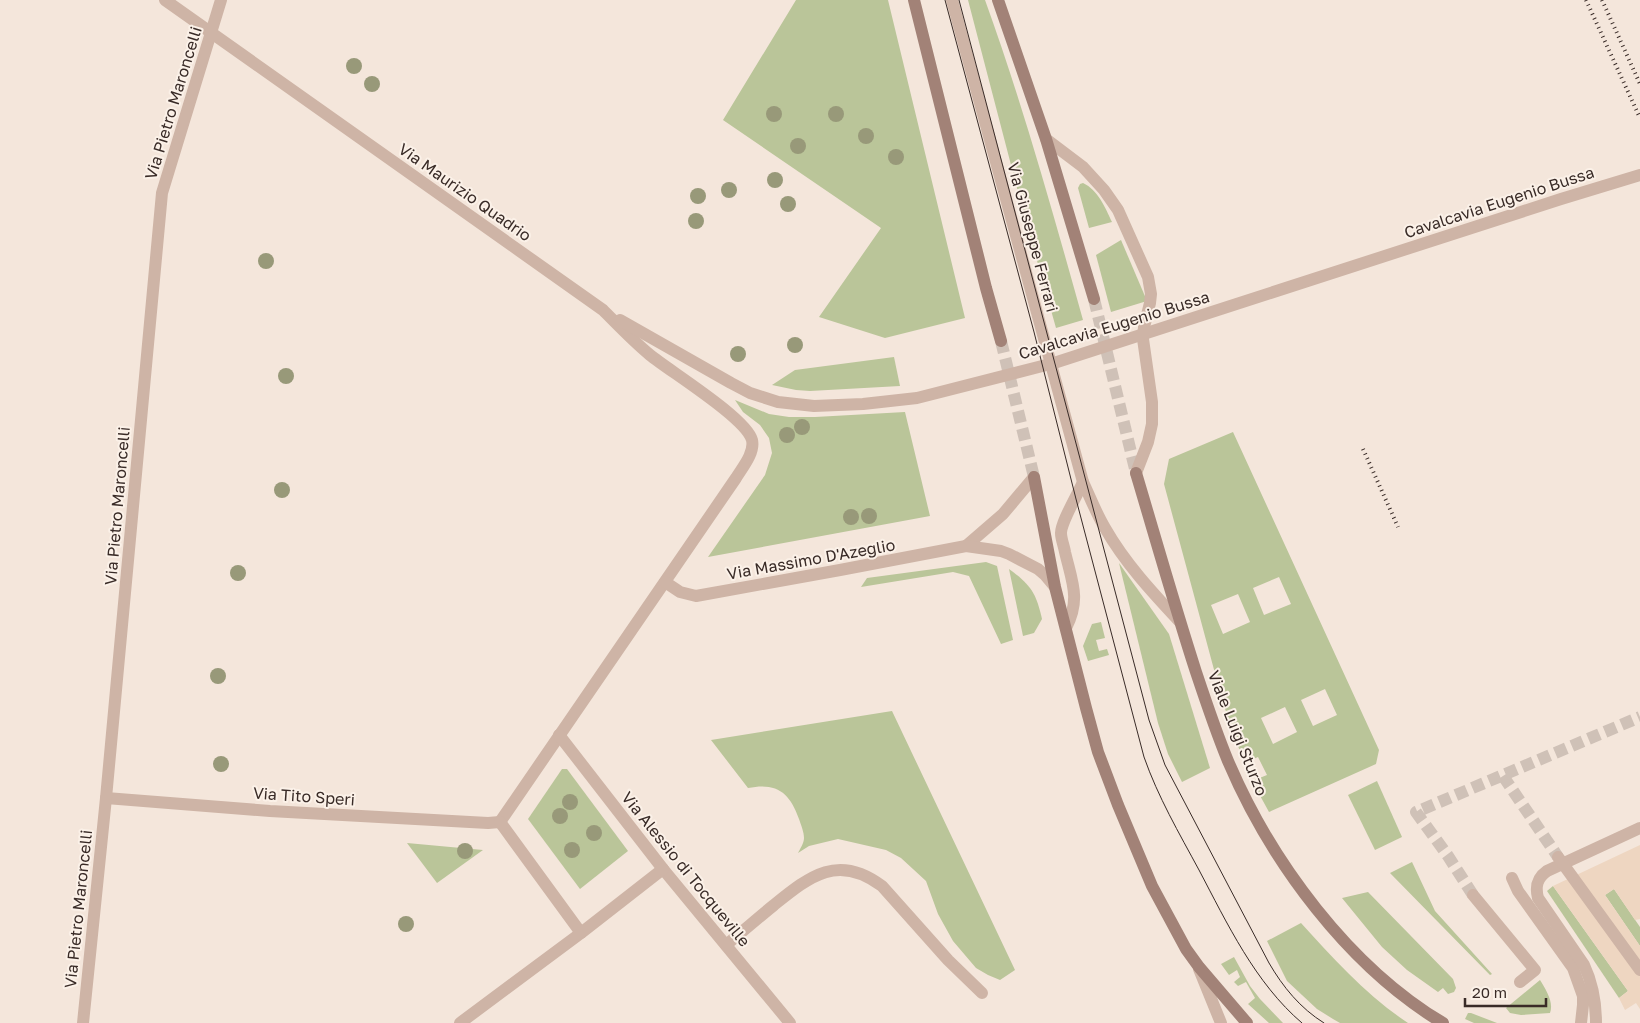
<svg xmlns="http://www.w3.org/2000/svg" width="1640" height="1023" font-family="'Golos Text',sans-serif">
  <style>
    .green { fill: #bac599; fill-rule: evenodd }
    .plaza { fill: #eed6c1 }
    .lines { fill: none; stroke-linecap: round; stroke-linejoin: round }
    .street-tunnel { stroke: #cfc1b7; stroke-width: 12; stroke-dasharray: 12 6; stroke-linecap: butt }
    .secondary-tunnel { stroke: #cfc1b7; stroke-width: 12; stroke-dasharray: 12 6; stroke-linecap: butt }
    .lane { stroke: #ceb4a6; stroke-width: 12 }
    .street { stroke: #ceb4a6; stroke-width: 12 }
    .secondary { stroke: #a28277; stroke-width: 12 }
    .tram { stroke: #392b27; stroke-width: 1 }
    .rail { stroke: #392b27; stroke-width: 4; stroke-dasharray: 1 4; stroke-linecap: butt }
    .tree { fill: #989979 }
    .labels { text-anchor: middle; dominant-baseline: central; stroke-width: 4; stroke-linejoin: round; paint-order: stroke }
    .street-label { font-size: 16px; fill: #392b27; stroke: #fbf1e8 }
  </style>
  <rect width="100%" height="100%" fill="#f4e6db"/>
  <!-- green -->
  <g class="green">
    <path d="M 796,0 L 888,0 L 965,318 L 885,338 L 819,317 L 881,228 L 723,120 Z"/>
    <path d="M 968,0 L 985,0 C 1023,105 1053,213 1083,320 L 1056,328 L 1023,211 Z"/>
    <path d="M 1083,183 C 1098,190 1105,207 1112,222 L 1089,228 L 1078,188 L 1080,184 Z"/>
    <path d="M 1121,240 L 1147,301 L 1111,312 L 1096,255 Z"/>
    <path d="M 894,357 L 900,386 L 810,391 L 796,390 L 772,385 L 795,370 Z"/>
    <path d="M 735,400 L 769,414 L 789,417 L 815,417 L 905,412 L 930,516 L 708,557 L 765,475 L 772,453 L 769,438 L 760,425 L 743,412 Z"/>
    <path d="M 1233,432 L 1379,750 L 1376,764 L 1269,812 L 1252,781 L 1267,775 L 1258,757 L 1244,763 L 1223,703 L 1164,484 L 1169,459 ZM 1279,577 L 1291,604 L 1264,615 L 1253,588 ZM 1238,594 L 1250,622 L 1223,634 L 1211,605 ZM 1325,689 L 1337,715 L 1313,726 L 1301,700 ZM 1285,707 L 1297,732 L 1273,744 L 1261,718 Z"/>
    <path d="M 986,562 L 997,566 L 1013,640 L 1001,644 L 969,576 L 953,572 L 861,587 L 867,578 Z"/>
    <path d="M 1119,563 L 1169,634 L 1210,768 L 1182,782 L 1168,754 L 1158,723 Z"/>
    <path d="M 1009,569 C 1031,585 1036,593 1042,619 L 1034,633 L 1023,636 Z"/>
    <path d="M 1101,622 L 1105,638 L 1096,640 L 1099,651 L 1107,649 L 1109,655 L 1088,661 L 1083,646 L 1092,624 Z"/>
    <path d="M 892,711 L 1015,970 L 1000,980 L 988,975 L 976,968 L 953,941 L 938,914 L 926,881 L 901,858 L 886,850 L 838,839 L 809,846 L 798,853 C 800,849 804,843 804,838 C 804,832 801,825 799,819 C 790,793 777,782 748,788 L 711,740 Z"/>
    <path d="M 562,769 L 567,769 L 628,851 L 580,889 L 528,819 Z"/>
    <path d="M 1377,781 L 1402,837 L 1375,850 L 1348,795 Z"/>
    <path d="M 407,843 L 483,850 L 437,883 Z"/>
    <path d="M 1412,862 L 1435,911 L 1492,974 L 1490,975 L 1390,873 Z"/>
    <path d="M 1553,886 L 1628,991 L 1619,998 L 1547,891 Z"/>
    <path d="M 1614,889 L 1640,927 L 1640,946 L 1605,895 Z"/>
    <path d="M 1368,892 L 1453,979 L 1456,988 L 1454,992 L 1448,994 L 1443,988 L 1438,992 L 1407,970 L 1382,947 L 1342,898 Z"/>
    <path d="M 1301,923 C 1334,959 1367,996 1408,1023 L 1340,1023 L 1333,1019 L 1317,1009 L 1287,981 L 1267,941 Z"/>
    <path d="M 1234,957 L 1250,986 L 1260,999 L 1283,1023 L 1269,1023 L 1248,1004 L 1255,998 L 1246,982 L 1238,986 L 1234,982 L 1240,977 L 1237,970 L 1229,975 L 1221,964 Z"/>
    <path d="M 1540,980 C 1546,990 1554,1002 1550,1013 L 1521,1015 L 1510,1013 L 1506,1008 Z"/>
    <path d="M 1468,1013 L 1471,1013 L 1497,1023 L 1474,1023 L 1465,1019 Z"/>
  </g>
  <!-- plaza -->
  <path class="plaza" d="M 1640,845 L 1640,919 L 1635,920 L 1614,889 L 1605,895 L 1640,946 L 1640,1009 L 1636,1003 L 1625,1010 L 1619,998 L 1628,991 L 1553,886 Z"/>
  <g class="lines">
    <!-- street-tunnel -->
    <g class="street-tunnel">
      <path d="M 1503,776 L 1558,857"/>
      <path d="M 1473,895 L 1448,856 L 1416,812 L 1640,717"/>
    </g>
    <!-- secondary-tunnel -->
    <g class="secondary-tunnel">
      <path d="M 1094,299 L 1136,473"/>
      <path d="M 1001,341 L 1034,477"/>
    </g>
    <!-- lane -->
    <g class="lane">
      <path d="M 952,0 L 1083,482 C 1090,497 1096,513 1105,528 C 1125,563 1152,592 1179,621"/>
      <path d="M 1046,139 L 1083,167 L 1104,190 L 1118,210 L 1148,277 L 1151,294 L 1150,303 L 1144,327 L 1143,339 L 1152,402 L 1152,424 L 1148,442 L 1136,473"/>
      <path d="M 1066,628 C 1081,599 1072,582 1065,552 C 1064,546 1061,539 1061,533 C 1061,522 1078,494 1083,482"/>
      <path d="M 1512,878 L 1518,891 L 1573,968 L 1583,996 L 1583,1005 L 1581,1023"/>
      <path d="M 726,945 C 742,932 758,918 774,905 C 810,876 838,853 882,886 L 948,960 L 982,993"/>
      <path d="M 1596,1023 C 1596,1004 1592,982 1584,965 L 1538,898 C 1535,886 1537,878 1547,871 L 1640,828"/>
    </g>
    <!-- street -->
    <g class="street">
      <path d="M 165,0 L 603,310 C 618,325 633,341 650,355 C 671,372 746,418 752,440 C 755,453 742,468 736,478 L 500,822"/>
      <path d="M 620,320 L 731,383 L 750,393 L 778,402 L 814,406 L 863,404 L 917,398 L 1054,363 L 1561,199 L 1640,175"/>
      <path d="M 966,546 L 1003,514 L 1034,477"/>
      <path d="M 665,582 L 680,592 L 696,596 L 840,570 L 966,546 L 1001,551 L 1009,554 L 1038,569 L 1045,575 L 1055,587"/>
      <path d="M 559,735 L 663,869 L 790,1023"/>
      <path d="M 106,798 L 270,811 L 488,823 L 500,822"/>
      <path d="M 500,822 L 581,933"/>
      <path d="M 1558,857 L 1640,970"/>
      <path d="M 1473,895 L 1535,970 L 1520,982"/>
      <path d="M 1199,969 L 1221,1023"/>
      <path d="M 83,1023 L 106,798 L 162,193 L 221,0"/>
      <path d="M 460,1023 L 581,933 L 663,869"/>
    </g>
    <!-- secondary -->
    <g class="secondary">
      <path d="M 914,0 L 986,288 L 1001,341"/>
      <path d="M 998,0 L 1046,139 L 1094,299"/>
      <path d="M 1136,473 C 1156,540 1175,607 1196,672 C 1206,702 1216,732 1228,761 C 1271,862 1349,967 1443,1023"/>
      <path d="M 1034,477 L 1055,587 L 1086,708 L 1098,752 L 1118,805 L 1152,886 L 1186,949 L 1199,967 L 1247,1023"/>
    </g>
    <!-- tram -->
    <g class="tram">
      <path d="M 945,0 L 1034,332 L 1076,499 L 1144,757 C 1158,797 1179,833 1199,870 C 1227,923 1255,983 1302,1023"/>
      <path d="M 959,0 L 1149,720 L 1165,765 L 1269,963 C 1283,987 1300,1008 1324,1023"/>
    </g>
    <!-- rail -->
    <g class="rail">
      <path d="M 1586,0 L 1640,118"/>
      <path d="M 1602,0 L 1640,84"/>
      <path d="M 1363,449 L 1398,527"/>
    </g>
  </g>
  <!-- trees -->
  <g class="tree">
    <circle cx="354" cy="66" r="8"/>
    <circle cx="372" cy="84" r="8"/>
    <circle cx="774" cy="114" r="8"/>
    <circle cx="836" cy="114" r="8"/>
    <circle cx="866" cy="136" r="8"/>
    <circle cx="798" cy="146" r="8"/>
    <circle cx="896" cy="157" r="8"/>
    <circle cx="775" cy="180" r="8"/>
    <circle cx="729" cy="190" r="8"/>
    <circle cx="698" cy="196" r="8"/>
    <circle cx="788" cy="204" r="8"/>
    <circle cx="696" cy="221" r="8"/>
    <circle cx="266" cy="261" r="8"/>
    <circle cx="795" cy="345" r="8"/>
    <circle cx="738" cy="354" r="8"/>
    <circle cx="286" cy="376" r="8"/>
    <circle cx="802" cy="427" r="8"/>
    <circle cx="787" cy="435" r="8"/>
    <circle cx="282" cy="490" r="8"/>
    <circle cx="869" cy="516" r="8"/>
    <circle cx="851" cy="517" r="8"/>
    <circle cx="238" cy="573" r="8"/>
    <circle cx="218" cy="676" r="8"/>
    <circle cx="221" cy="764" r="8"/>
    <circle cx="570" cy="802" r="8"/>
    <circle cx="560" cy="816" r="8"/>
    <circle cx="594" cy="833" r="8"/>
    <circle cx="572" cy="850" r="8"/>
    <circle cx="465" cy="851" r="8"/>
    <circle cx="406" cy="924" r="8"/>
  </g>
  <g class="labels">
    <!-- street labels -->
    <g class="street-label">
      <text transform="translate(173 103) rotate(-73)">Via Pietro Maroncelli</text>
      <text transform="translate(465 192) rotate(35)">Via Maurizio Quadrio</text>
      <text transform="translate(1499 202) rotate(-18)">Cavalcavia Eugenio Bussa</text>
      <text transform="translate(1033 237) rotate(75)">Via Giuseppe Ferrari</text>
      <text transform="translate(1114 325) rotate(-17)">Cavalcavia Eugenio Bussa</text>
      <text transform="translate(117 506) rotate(-85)">Via Pietro Maroncelli</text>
      <text transform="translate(811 559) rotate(-10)">Via Massimo D'Azeglio</text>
      <text transform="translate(1238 733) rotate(68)">Viale Luigi Sturzo</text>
      <text transform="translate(304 796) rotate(4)">Via Tito Speri</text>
      <text transform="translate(686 869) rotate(51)">Via Alessio di Tocqueville</text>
      <text transform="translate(78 909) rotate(-84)">Via Pietro Maroncelli</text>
    </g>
  </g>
  <!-- scale -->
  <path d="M1465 998v8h81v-8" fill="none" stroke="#392b27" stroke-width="2.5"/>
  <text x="1472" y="998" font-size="15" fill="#392b27" stroke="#fbf1e8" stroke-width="4" paint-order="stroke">20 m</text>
</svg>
